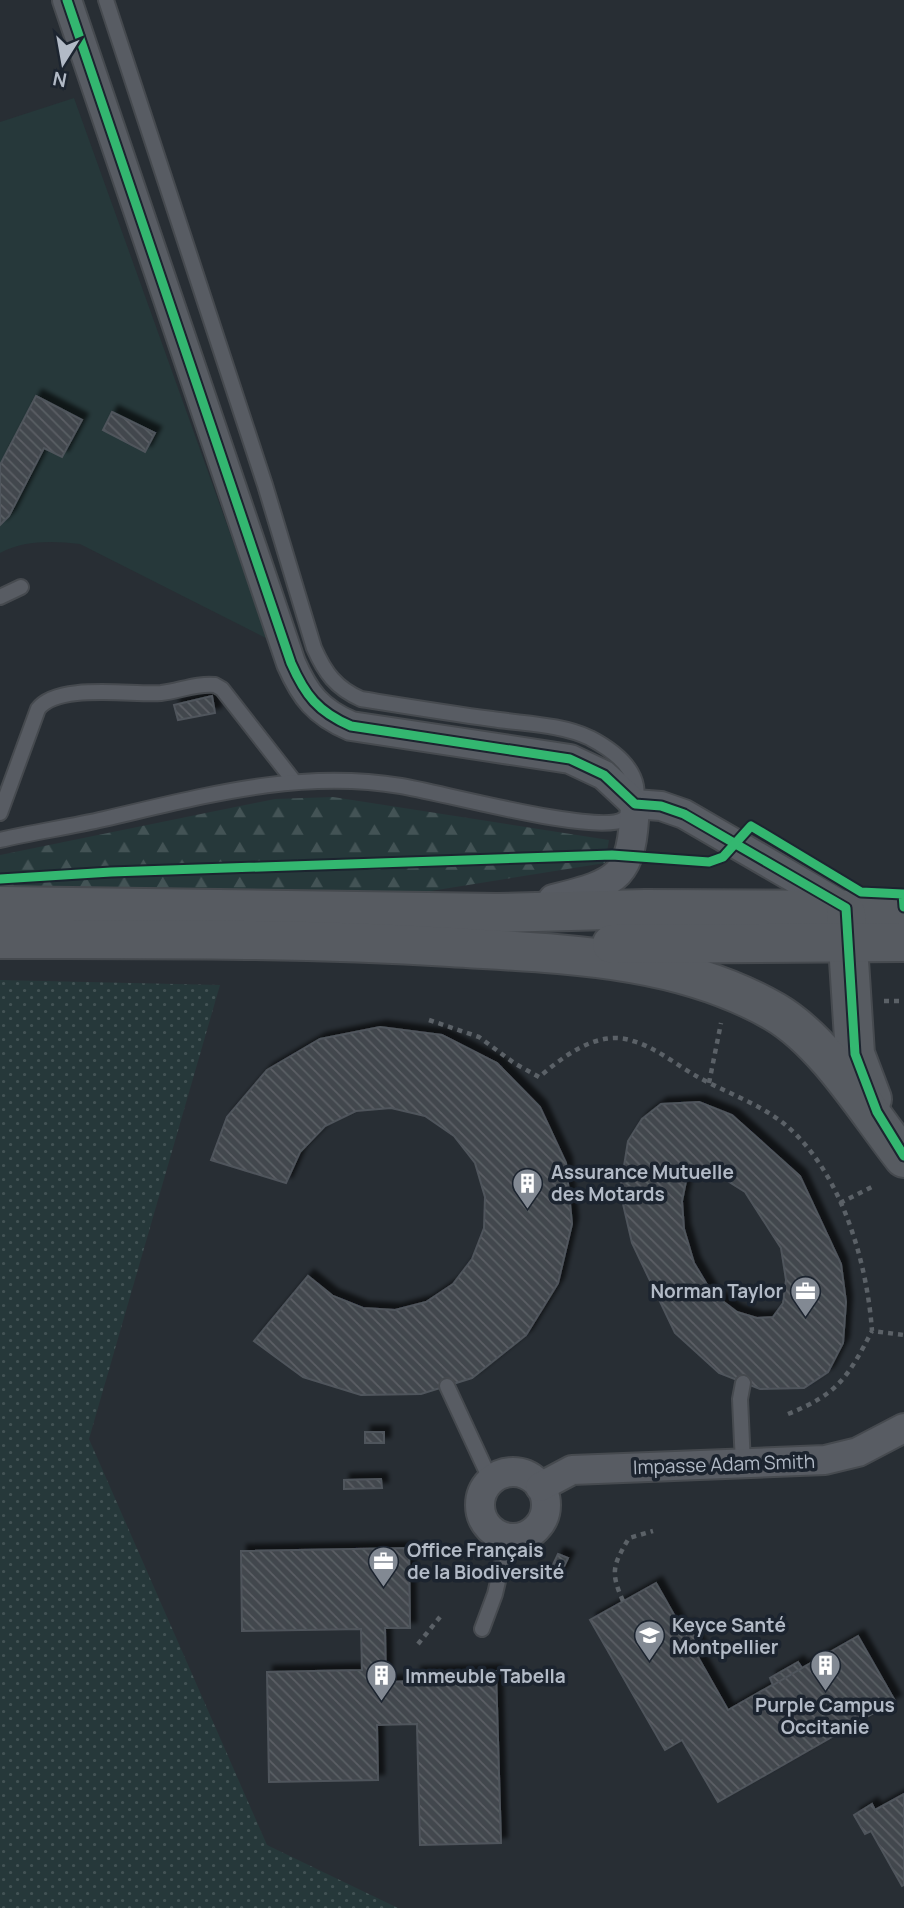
<svg xmlns="http://www.w3.org/2000/svg" width="904" height="1908" font-family="Manrope,sans-serif">
  <style>
    .grass { fill: url(#grass-dots) }
    .forest { fill: url(#forest-firs) }
    .garden { fill: #26383a }
    .building { fill: url(#building-back-hatch); stroke: #50555c; stroke-width: 2; fill-rule: evenodd; filter: url(#shadow) }
    .lines { fill: none; stroke-linecap: round; stroke-linejoin: round }
    .lane-casing { stroke: #464a4f; stroke-width: 18 }
    .street-casing { stroke: #464a4f; stroke-width: 32 }
    .secondary-casing { stroke: #464a4f; stroke-width: 42 }
    .path { stroke: #5b6167; stroke-width: 4.5; stroke-dasharray: 5 5; stroke-linecap: butt }
    .lane { stroke: #585c63; stroke-width: 14 }
    .street { stroke: #585c63; stroke-width: 28 }
    .secondary { stroke: #575b61; stroke-width: 38 }
    .cycleway-casing { stroke: #1c242f; stroke-width: 13 }
    .cycleway { stroke: #33b770; stroke-width: 9 }
    .labels { text-anchor: middle; dominant-baseline: central; stroke-width: 7; stroke-linejoin: round; paint-order: stroke }
    .poi-label { font-size: 19px; font-weight: bold; fill: #b2bac6; stroke: #1c242f; text-anchor: start }
    .street-label { font-size: 19px; fill: #b2bac6; stroke: #1c242f }
  </style>
  <defs>
    <pattern id="grass-dots" width="8" height="8" patternUnits="userSpaceOnUse" patternTransform="scale(1.75)"><rect width="8" height="8" fill="#26383a"/><path d="M2 2h.1M6 6h.1" fill="none" stroke="#435355" stroke-width="1.8" stroke-linecap="round"/></pattern>
    <pattern id="forest-firs" width="22" height="20" patternUnits="userSpaceOnUse" patternTransform="scale(1.75)"><rect width="22" height="20" fill="#26383a"/><path d="M5 1l3.5 6h-7zM16 11l3.5 6h-7z" fill="#435355"/></pattern>
    <pattern id="building-back-hatch" width="6" height="6" patternUnits="userSpaceOnUse" patternTransform="scale(1.75)"><rect width="6" height="6" fill="#42474d"/><path d="M-1 5l2 2M0 0l6 6M5-1l2 2" fill="none" stroke="#5b5f65"/></pattern>
    <filter id="shadow"><feDropShadow dx="6" dy="-6" stdDeviation="2" flood-color="#0009"/></filter>
  </defs>
  <rect width="100%" height="100%" fill="#282e34"/>
  <!-- grass -->
  <path class="grass" d="M 0,980 L 220,985 L 89,1439 L 267,1845 L 398,1908 L 0,1908 Z"/>
  <!-- forest -->
  <path class="forest" d="M 333,797 L 609,840 L 605,863 L 406,895 L 0,895 L 0,855 L 275,799 Z"/>
  <!-- garden -->
  <path class="garden" d="M 74,98 L 268,639 L 80,544 C 52,541 25,540 0,553 L 0,122 Z"/>
  <!-- building -->
  <g class="building">
    <path d="M 36,396 L 82,420 L 62,457 L 44,448 L 9,516 L 0,525 L 0,465 Z"/>
    <path d="M 112,412 L 155,433 L 145,452 L 103,430 Z"/>
    <path d="M 212,696 L 215,713 L 178,720 L 174,705 Z"/>
    <path d="M 380,1027 L 442,1035 L 497,1063 L 540,1107 L 566,1163 L 572,1224 L 558,1283 L 526,1335 L 472,1378 L 421,1394 L 361,1395 L 303,1377 L 254,1341 L 308,1276 L 333,1296 L 363,1308 L 395,1310 L 426,1302 L 453,1284 L 472,1259 L 484,1228 L 485,1197 L 475,1163 L 454,1136 L 425,1116 L 391,1108 L 356,1111 L 325,1126 L 300,1152 L 286,1183 L 211,1160 L 227,1117 L 267,1070 L 320,1039 Z"/>
    <path d="M 699,1102 L 732,1115 L 800,1176 L 841,1264 L 846,1302 L 843,1343 L 828,1372 L 804,1388 L 760,1389 L 719,1373 L 675,1333 L 632,1243 L 620,1191 L 628,1141 L 642,1119 L 661,1104 ZM 698,1173 L 718,1175 L 745,1192 L 781,1248 L 786,1280 L 783,1303 L 773,1317 L 757,1318 L 737,1312 L 712,1293 L 694,1263 L 684,1229 L 682,1201 L 686,1181 Z"/>
    <rect x="365" y="1432" width="19" height="11"/>
    <path d="M 381,1479 L 382,1488 L 344,1489 L 344,1480 Z"/>
    <path d="M 409,1548 L 410,1628 L 385,1628 L 386,1682 L 416,1681 L 415,1673 L 496,1671 L 501,1843 L 420,1845 L 417,1724 L 377,1725 L 378,1780 L 269,1782 L 267,1672 L 362,1670 L 361,1629 L 242,1631 L 241,1551 Z"/>
    <path d="M 558,1554 L 568,1558 L 560,1575 L 550,1571 Z"/>
    <path d="M 656,1583 L 728,1710 L 858,1636 L 895,1701 L 718,1802 L 682,1740 L 665,1750 L 590,1620 Z"/>
    <path d="M 688,1625 L 704,1654 L 698,1657 L 682,1629 Z"/>
    <path d="M 798,1662 L 802,1668 L 773,1685 L 770,1678 Z"/>
    <path d="M 904,1794 L 904,1885 L 902,1886 L 871,1831 L 865,1834 L 854,1815 L 872,1804 L 875,1810 Z"/>
  </g>
  <g class="lines">
    <defs>
      <g id="lane">
        <path d="M 0,597 L 21,587"/>
        <path d="M 0,813 L 38,709 C 57,683 130,695 161,693 C 179,691 197,683 215,685 L 222,689 L 293,780"/>
        <path d="M 0,840 C 35,832 69,827 104,819 C 204,796 298,769 401,786 C 439,792 599,836 624,819 C 634,813 638,798 636,786 C 632,764 609,748 590,738 C 561,724 524,724 492,719 C 448,713 405,706 361,699 C 336,688 325,673 314,648 L 265,485 L 106,0"/>
        <path d="M 447,1386 L 491,1481"/>
        <path d="M 743,1464 L 740,1399 L 743,1383"/>
        <path d="M 482,1629 L 495,1594 L 508,1538"/>
      </g>
      <g id="street">
        <path d="M 67,0 L 291,663 C 305,695 318,712 351,726 L 570,759 L 604,775 L 635,804 L 661,806 L 684,814 L 846,908"/>
        <path d="M 553,899 C 620,882 632,878 635,804"/>
        <circle cx="513" cy="1505" r="33"/>
        <path d="M 540,1487 L 572,1470 L 825,1460 L 858,1452 L 904,1428"/>
      </g>
      <g id="secondary">
        <path d="M 0,906 L 497,913 L 645,909 L 904,910"/>
        <path d="M 846,914 L 855,1054 L 872,1099"/>
        <path d="M 0,939 C 150,939 300,938 450,947 C 560,954 677,955 775,1012 C 826,1042 867,1111 904,1158"/>
        <path d="M 612,944 L 904,942"/>
      </g>
    </defs>
    <!-- lane casing -->
    <use href="#lane" class="lane-casing"/>
    <!-- street casing -->
    <use href="#street" class="street-casing"/>
    <!-- secondary casing -->
    <use href="#secondary" class="secondary-casing"/>
    <!-- path -->
    <g class="path">
      <path d="M 884,1001 L 904,1001"/>
      <path d="M 429,1020 L 479,1037 L 514,1063 L 539,1077 C 564,1056 598,1029 633,1041 C 655,1047 678,1066 698,1077 C 725,1092 757,1103 782,1122 C 840,1168 867,1260 872,1331 L 904,1335"/>
      <path d="M 709,1083 L 721,1023"/>
      <path d="M 840,1203 L 872,1187"/>
      <path d="M 788,1414 C 838,1394 848,1377 872,1331"/>
      <path d="M 623,1601 C 610,1572 613,1565 629,1538 L 653,1531"/>
      <path d="M 418,1644 L 440,1617"/>
    </g>
    <!-- lane -->
    <use href="#lane" class="lane"/>
    <!-- street -->
    <use href="#street" class="street"/>
    <!-- secondary -->
    <use href="#secondary" class="secondary"/>
    <defs>
      <g id="cycleway">
        <path d="M 67,0 L 291,663 C 305,695 318,712 351,726 L 570,759 L 604,775 L 635,804 L 661,806 L 684,814 L 846,908 L 855,1054 L 877,1112 L 904,1156"/>
        <path d="M 0,879 L 111,872 L 612,855 L 709,862 L 723,857 L 751,826 L 861,892 L 903,894 L 904,907"/>
      </g>
    </defs>
    <!-- cycleway casing -->
    <use href="#cycleway" class="cycleway-casing"/>
    <!-- cycleway -->
    <use href="#cycleway" class="cycleway"/>
  </g>
  <!-- icons -->
  <defs>
    <symbol id="building-pin" viewBox="-11 -11 22 30"><path d="M0 17L-7.5 6A9.5 9.5 0 1 1 7.5 6Z" fill="#828993" stroke="#1c242f"/><path d="M-4-6H4V6H1V3H-1V6H-4ZM-2.5-4.3h1.7v1.8h-1.7ZM.8-4.3h1.7v1.8H.8ZM-2.5-1h1.7V.8h-1.7ZM.8-1h1.7V.8H.8Z" fill="#fff"/></symbol>
    <symbol id="office-pin" viewBox="-11 -11 22 30"><path d="M0 17L-7.5 6A9.5 9.5 0 1 1 7.5 6Z" fill="#828993" stroke="#1c242f"/><path d="M-6-3h4V-5.5h4V-3h4V5H-6ZM-1-4.5V-3h2v-1.5ZM-6 0V1H6V0Z" fill="#fff"/></symbol>
    <symbol id="university-pin" viewBox="-11 -11 22 30"><path d="M0 17L-7.5 6A9.5 9.5 0 1 1 7.5 6Z" fill="#828993" stroke="#1c242f"/><path d="M0-5L7-2L0 1L-7-2ZM-4 1L0 2.5L4 1V4Q0 6-4 4Z" fill="#fff"/></symbol>
  </defs>
  <g fill-rule="evenodd">
    <use href="#building-pin" x="510" y="1166" width="35" height="47"/>
    <use href="#office-pin" x="788" y="1274" width="35" height="47"/>
    <use href="#office-pin" x="366" y="1544" width="35" height="47"/>
    <use href="#university-pin" x="632" y="1618" width="35" height="47"/>
    <use href="#building-pin" x="808" y="1648" width="35" height="47"/>
    <use href="#building-pin" x="364" y="1658" width="35" height="47"/>
  </g>
  <g class="labels">
    <!-- poi labels -->
    <g class="poi-label">
      <text x="551" y="1172">Assurance Mutuelle<tspan x="551" dy="22">des Motards</tspan></text>
      <text x="783" y="1291" text-anchor="end">Norman Taylor</text>
      <text x="407" y="1550">Office Français<tspan x="407" dy="22">de la Biodiversité</tspan></text>
      <text x="672" y="1625">Keyce Santé<tspan x="672" dy="22">Montpellier</tspan></text>
      <text x="405" y="1676">Immeuble Tabella</text>
      <text x="825" y="1705" text-anchor="middle">Purple Campus<tspan x="825" dy="22">Occitanie</tspan></text>
    </g>
    <!-- street labels -->
    <g class="street-label">
      <text transform="translate(724 1464) rotate(-2)">Impasse Adam Smith</text>
    </g>
  </g>
  <!-- north arrow -->
  <g transform="translate(63 63) rotate(191)" stroke="#1c242f" stroke-width="5" paint-order="stroke">
  <path d="M0-5L12 26L0 18L-12 26Z" fill="#b2bac6"/>
  <text y="-10" font-size="19" font-weight="bold" text-anchor="middle" fill="#b2bac6">N</text>
  </g>
</svg>
